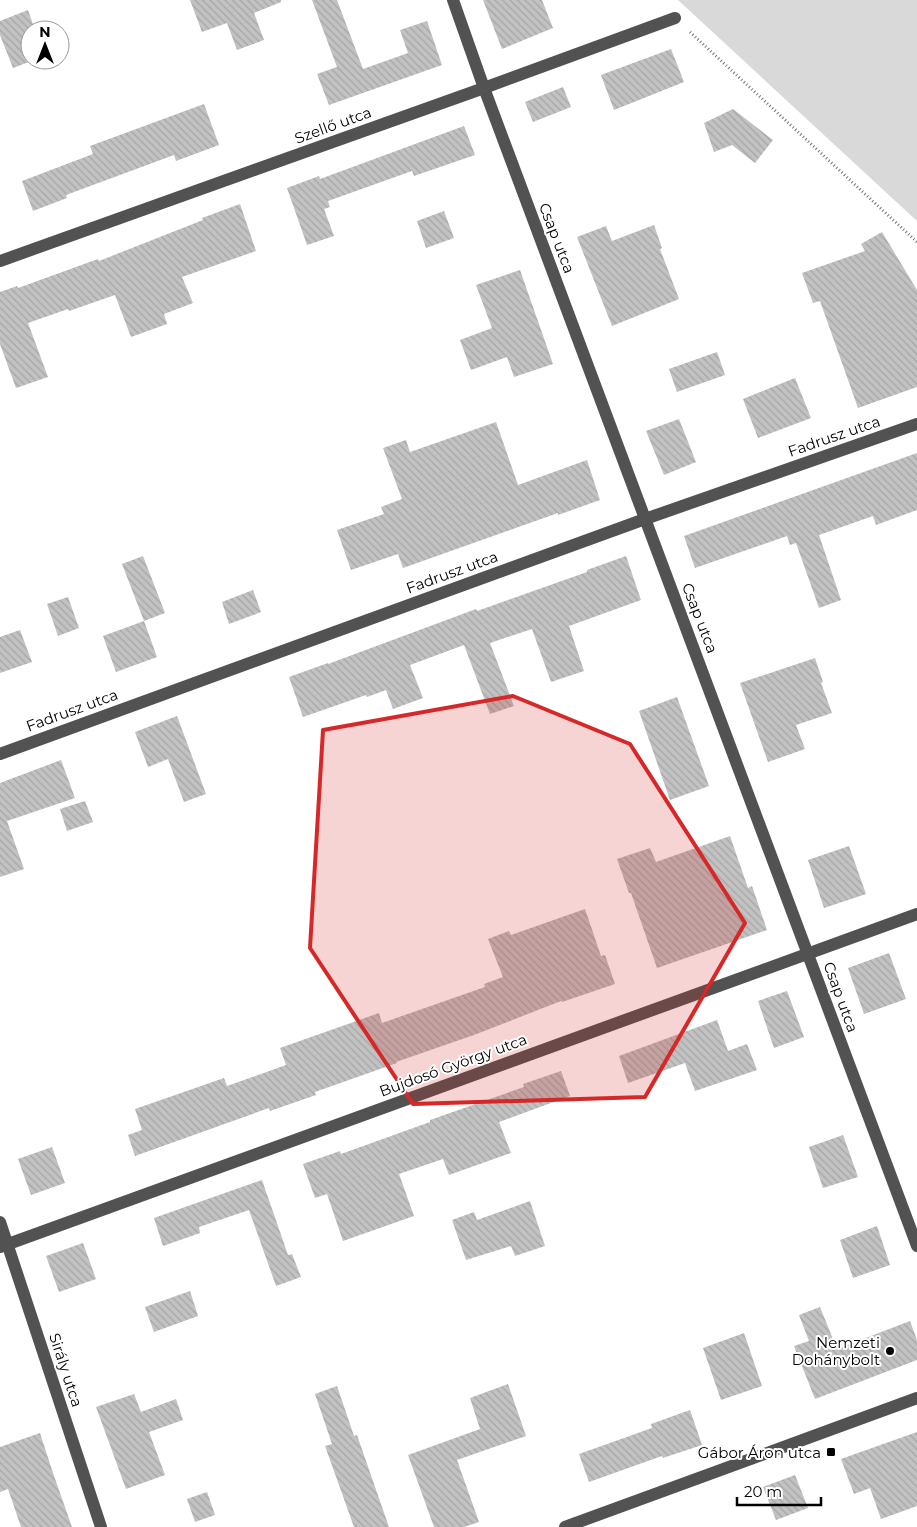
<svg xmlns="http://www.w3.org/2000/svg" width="917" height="1527" font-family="Montserrat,sans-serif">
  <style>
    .garden { fill: #d9d9d9 }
    .building { fill: url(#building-back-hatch) }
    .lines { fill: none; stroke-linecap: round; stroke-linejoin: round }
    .path { stroke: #747474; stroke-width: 3; stroke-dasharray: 1 2.5; stroke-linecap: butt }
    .minor { stroke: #525252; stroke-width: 12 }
    .marked { fill: #d62828; fill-opacity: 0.2; stroke: #d62828; stroke-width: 4; stroke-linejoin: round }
    .poi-dot { fill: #000; stroke: #fff; stroke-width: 2 }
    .labels { text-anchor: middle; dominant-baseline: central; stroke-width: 4; stroke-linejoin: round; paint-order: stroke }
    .street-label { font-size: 15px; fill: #000; stroke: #fff }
    .poi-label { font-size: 15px; fill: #000; stroke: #fff; text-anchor: end }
  </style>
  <defs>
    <pattern id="building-back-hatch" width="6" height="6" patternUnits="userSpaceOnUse" patternTransform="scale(1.25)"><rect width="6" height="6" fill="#c2c2c2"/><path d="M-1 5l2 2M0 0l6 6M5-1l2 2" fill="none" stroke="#a5a5a5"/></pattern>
  </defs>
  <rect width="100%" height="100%" fill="#fff"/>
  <!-- garden -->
  <path class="garden" d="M 678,0 L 917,0 L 917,221 Z"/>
  <!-- building -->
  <g class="building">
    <path d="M 190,0 L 281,0 L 281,2 L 254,13 L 264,40 L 237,50 L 227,23 L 202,32 Z"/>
    <path d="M 312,0 L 337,0 L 363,69 L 408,53 L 400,30 L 427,21 L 442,65 L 329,105 L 317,74 L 337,67 Z"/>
    <path d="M 483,0 L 542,0 L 553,28 L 502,49 Z"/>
    <path d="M 28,10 L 35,30 L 30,30 L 30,60 L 34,60 L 13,68 L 0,35 L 0,21 Z"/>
    <path d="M 671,49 L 684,82 L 614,110 L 601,75 Z"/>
    <path d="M 563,87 L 571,107 L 533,122 L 525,102 Z"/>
    <path d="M 204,104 L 219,145 L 176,161 L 174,155 L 66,195 L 67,198 L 33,211 L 22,181 L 93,154 L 90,146 Z"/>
    <path d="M 733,109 L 773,140 L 755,163 L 732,145 L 714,152 L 704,123 Z"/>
    <path d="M 464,126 L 475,155 L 414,176 L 412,171 L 328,201 L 330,207 L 324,209 L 334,236 L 307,245 L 287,188 L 319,176 L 320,179 Z"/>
    <path d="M 240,204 L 256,251 L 182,277 L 193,303 L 164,314 L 167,324 L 131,337 L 115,295 L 69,311 L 68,309 L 28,323 L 48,377 L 16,388 L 0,344 L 0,292 L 17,286 L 18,288 L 98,259 L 99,261 L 203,220 L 202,218 Z"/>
    <path d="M 444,211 L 454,238 L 426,248 L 417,221 Z"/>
    <path d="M 654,225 L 662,248 L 660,249 L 679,299 L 612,326 L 577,237 L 606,226 L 612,241 Z"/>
    <path d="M 882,232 L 917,290 L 917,387 L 858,408 L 820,301 L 813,303 L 802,273 L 865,251 L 861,244 Z"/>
    <path d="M 520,270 L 553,364 L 514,377 L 507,357 L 471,370 L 460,340 L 492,328 L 476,285 Z"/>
    <path d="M 717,352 L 725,375 L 677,392 L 669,369 Z"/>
    <path d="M 795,378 L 811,418 L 758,438 L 743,399 Z"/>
    <path d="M 679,419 L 696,462 L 664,475 L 646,431 Z"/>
    <path d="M 496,422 L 518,485 L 587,460 L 600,500 L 558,515 L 558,513 L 403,568 L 398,554 L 351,570 L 337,530 L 384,514 L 381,507 L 402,499 L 383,448 L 406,440 L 410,452 Z"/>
    <path d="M 917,453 L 917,510 L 876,525 L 873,516 L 819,535 L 841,600 L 819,608 L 796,543 L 790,545 L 787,536 L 695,568 L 684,536 Z"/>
    <path d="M 143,556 L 165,613 L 144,621 L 122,564 Z"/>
    <path d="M 626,556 L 641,600 L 569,626 L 584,671 L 551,682 L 532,629 L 490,643 L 514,706 L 490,714 L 464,645 L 410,665 L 423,698 L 393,709 L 386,690 L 367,697 L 366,695 L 303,717 L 289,677 L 328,663 L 328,664 L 476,609 L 477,611 L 587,572 L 587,570 Z"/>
    <path d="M 253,590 L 261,612 L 229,624 L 222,602 Z"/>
    <path d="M 68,597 L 79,628 L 58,636 L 47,604 Z"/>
    <path d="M 144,621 L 157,657 L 116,672 L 103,636 Z"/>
    <path d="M 20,630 L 32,662 L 0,673 L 0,637 Z"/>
    <path d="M 815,658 L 823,682 L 821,683 L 832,713 L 796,725 L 805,749 L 768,762 L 740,683 Z"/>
    <path d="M 677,697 L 709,786 L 670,800 L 639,711 Z"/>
    <path d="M 177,716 L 206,794 L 184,802 L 168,759 L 148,767 L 135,732 Z"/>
    <path d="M 61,760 L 75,798 L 7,821 L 24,869 L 0,877 L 0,783 Z"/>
    <path d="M 85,801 L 93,822 L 67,831 L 60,809 Z"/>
    <path d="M 730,836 L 748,888 L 752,886 L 767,930 L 657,968 L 631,893 L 629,893 L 617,859 L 650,848 L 656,862 Z"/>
    <path d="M 849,846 L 866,894 L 824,908 L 808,860 Z"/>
    <path d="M 585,909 L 601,956 L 605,955 L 615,984 L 562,1002 L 561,1001 L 474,1035 L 396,1062 L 397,1063 L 315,1092 L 316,1095 L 270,1111 L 269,1108 L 135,1156 L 128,1135 L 142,1130 L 135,1109 L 224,1078 L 227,1086 L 286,1065 L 280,1048 L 379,1013 L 382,1023 L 485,987 L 484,984 L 503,977 L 488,939 L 509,931 L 511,935 Z"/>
    <path d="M 889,953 L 906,999 L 864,1014 L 848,968 Z"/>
    <path d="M 787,991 L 804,1037 L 774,1048 L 758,1001 Z"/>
    <path d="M 717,1020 L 728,1051 L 747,1044 L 757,1070 L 695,1091 L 685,1063 L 628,1083 L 619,1056 Z"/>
    <path d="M 561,1071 L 570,1096 L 499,1122 L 511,1153 L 449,1175 L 443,1159 L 399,1174 L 414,1216 L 343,1241 L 327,1194 L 315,1198 L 303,1164 L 340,1151 L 341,1154 L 430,1122 L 430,1120 L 524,1087 L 523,1084 Z"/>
    <path d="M 843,1135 L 858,1177 L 823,1188 L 809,1147 Z"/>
    <path d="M 52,1147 L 65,1183 L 31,1195 L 18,1159 Z"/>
    <path d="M 262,1180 L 288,1255 L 292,1254 L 301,1277 L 276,1286 L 249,1210 L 199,1227 L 200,1233 L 163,1246 L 154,1218 Z"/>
    <path d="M 530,1201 L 545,1246 L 515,1256 L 511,1246 L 466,1260 L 452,1220 L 474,1212 L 477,1220 Z"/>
    <path d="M 877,1226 L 890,1265 L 853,1278 L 840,1240 Z"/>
    <path d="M 83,1243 L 96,1279 L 59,1292 L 46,1256 Z"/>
    <path d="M 190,1291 L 198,1316 L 154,1332 L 145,1307 Z"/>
    <path d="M 820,1307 L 837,1349 L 910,1321 L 917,1340 L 917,1360 L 815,1399 L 794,1346 L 809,1341 L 799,1315 Z"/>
    <path d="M 744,1333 L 762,1386 L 721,1400 L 703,1348 Z"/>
    <path d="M 508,1384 L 526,1436 L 457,1460 L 479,1522 L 464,1527 L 434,1527 L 408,1455 L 480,1429 L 470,1398 Z"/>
    <path d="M 337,1386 L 354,1436 L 357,1435 L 389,1527 L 354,1527 L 325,1446 L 332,1444 L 315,1394 Z"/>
    <path d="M 134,1394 L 141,1412 L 176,1399 L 183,1420 L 149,1432 L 165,1475 L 126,1489 L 96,1407 Z"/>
    <path d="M 690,1410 L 702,1445 L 663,1458 L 662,1456 L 589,1482 L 579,1454 L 652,1428 L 651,1424 Z"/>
    <path d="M 917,1432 L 917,1506 L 881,1519 L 870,1488 L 854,1494 L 841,1459 Z"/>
    <path d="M 40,1433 L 53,1473 L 72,1527 L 21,1527 L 8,1489 L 0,1492 L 0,1447 Z"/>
    <path d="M 795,1475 L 808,1508 L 776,1520 L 763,1487 Z"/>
    <path d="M 207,1492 L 215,1515 L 195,1522 L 187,1499 Z"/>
  </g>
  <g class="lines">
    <!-- path -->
    <path class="path" d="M 690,32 L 917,242"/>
    <!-- minor -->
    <g class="minor">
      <path d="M 453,0 L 484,88 L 917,1246"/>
      <path d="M 0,261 L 484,88 L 675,18"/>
      <path d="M 0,754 L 645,519 L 917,424"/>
      <path d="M 0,1222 L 101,1527"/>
      <path d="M 0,1247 L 917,914"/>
      <path d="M 565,1527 L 917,1398"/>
    </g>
  </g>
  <!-- marked area -->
  <path class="marked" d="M 513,696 L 630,744 L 745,923 L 645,1097 L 413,1104 L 310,948 L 323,730 Z"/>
  <!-- markers -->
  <g class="poi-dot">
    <circle cx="890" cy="1351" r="5"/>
    <rect x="826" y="1447" width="10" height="10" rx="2.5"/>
  </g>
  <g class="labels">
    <!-- street labels -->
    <g class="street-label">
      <text transform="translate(333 125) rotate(-20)">Szellő utca</text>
      <text transform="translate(557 238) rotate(69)">Csap utca</text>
      <text transform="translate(834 436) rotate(-19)">Fadrusz utca</text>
      <text transform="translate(452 572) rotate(-20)">Fadrusz utca</text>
      <text transform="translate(700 618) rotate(69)">Csap utca</text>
      <text transform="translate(72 710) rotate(-20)">Fadrusz utca</text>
      <text transform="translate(841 997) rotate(70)">Csap utca</text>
      <text transform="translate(453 1065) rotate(-20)">Bujdosó György utca</text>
      <text transform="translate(66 1370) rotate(72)">Sirály utca</text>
    </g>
    <!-- poi labels -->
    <g class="poi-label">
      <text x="880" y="1342">Nemzeti<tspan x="880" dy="17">Dohánybolt</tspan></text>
      <text x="821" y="1452">Gábor Áron utca</text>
    </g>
  </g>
  <!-- north arrow -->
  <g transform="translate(45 45)"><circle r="24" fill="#ffffff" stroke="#999999"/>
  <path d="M0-4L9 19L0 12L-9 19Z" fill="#000000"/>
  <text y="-8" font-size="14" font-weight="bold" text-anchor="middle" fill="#000000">N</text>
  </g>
  <!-- scale -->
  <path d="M737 1497v8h84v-8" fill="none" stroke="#000000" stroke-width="2.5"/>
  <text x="744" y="1497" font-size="15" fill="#000000" stroke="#ffffff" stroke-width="4" paint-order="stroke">20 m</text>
</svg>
